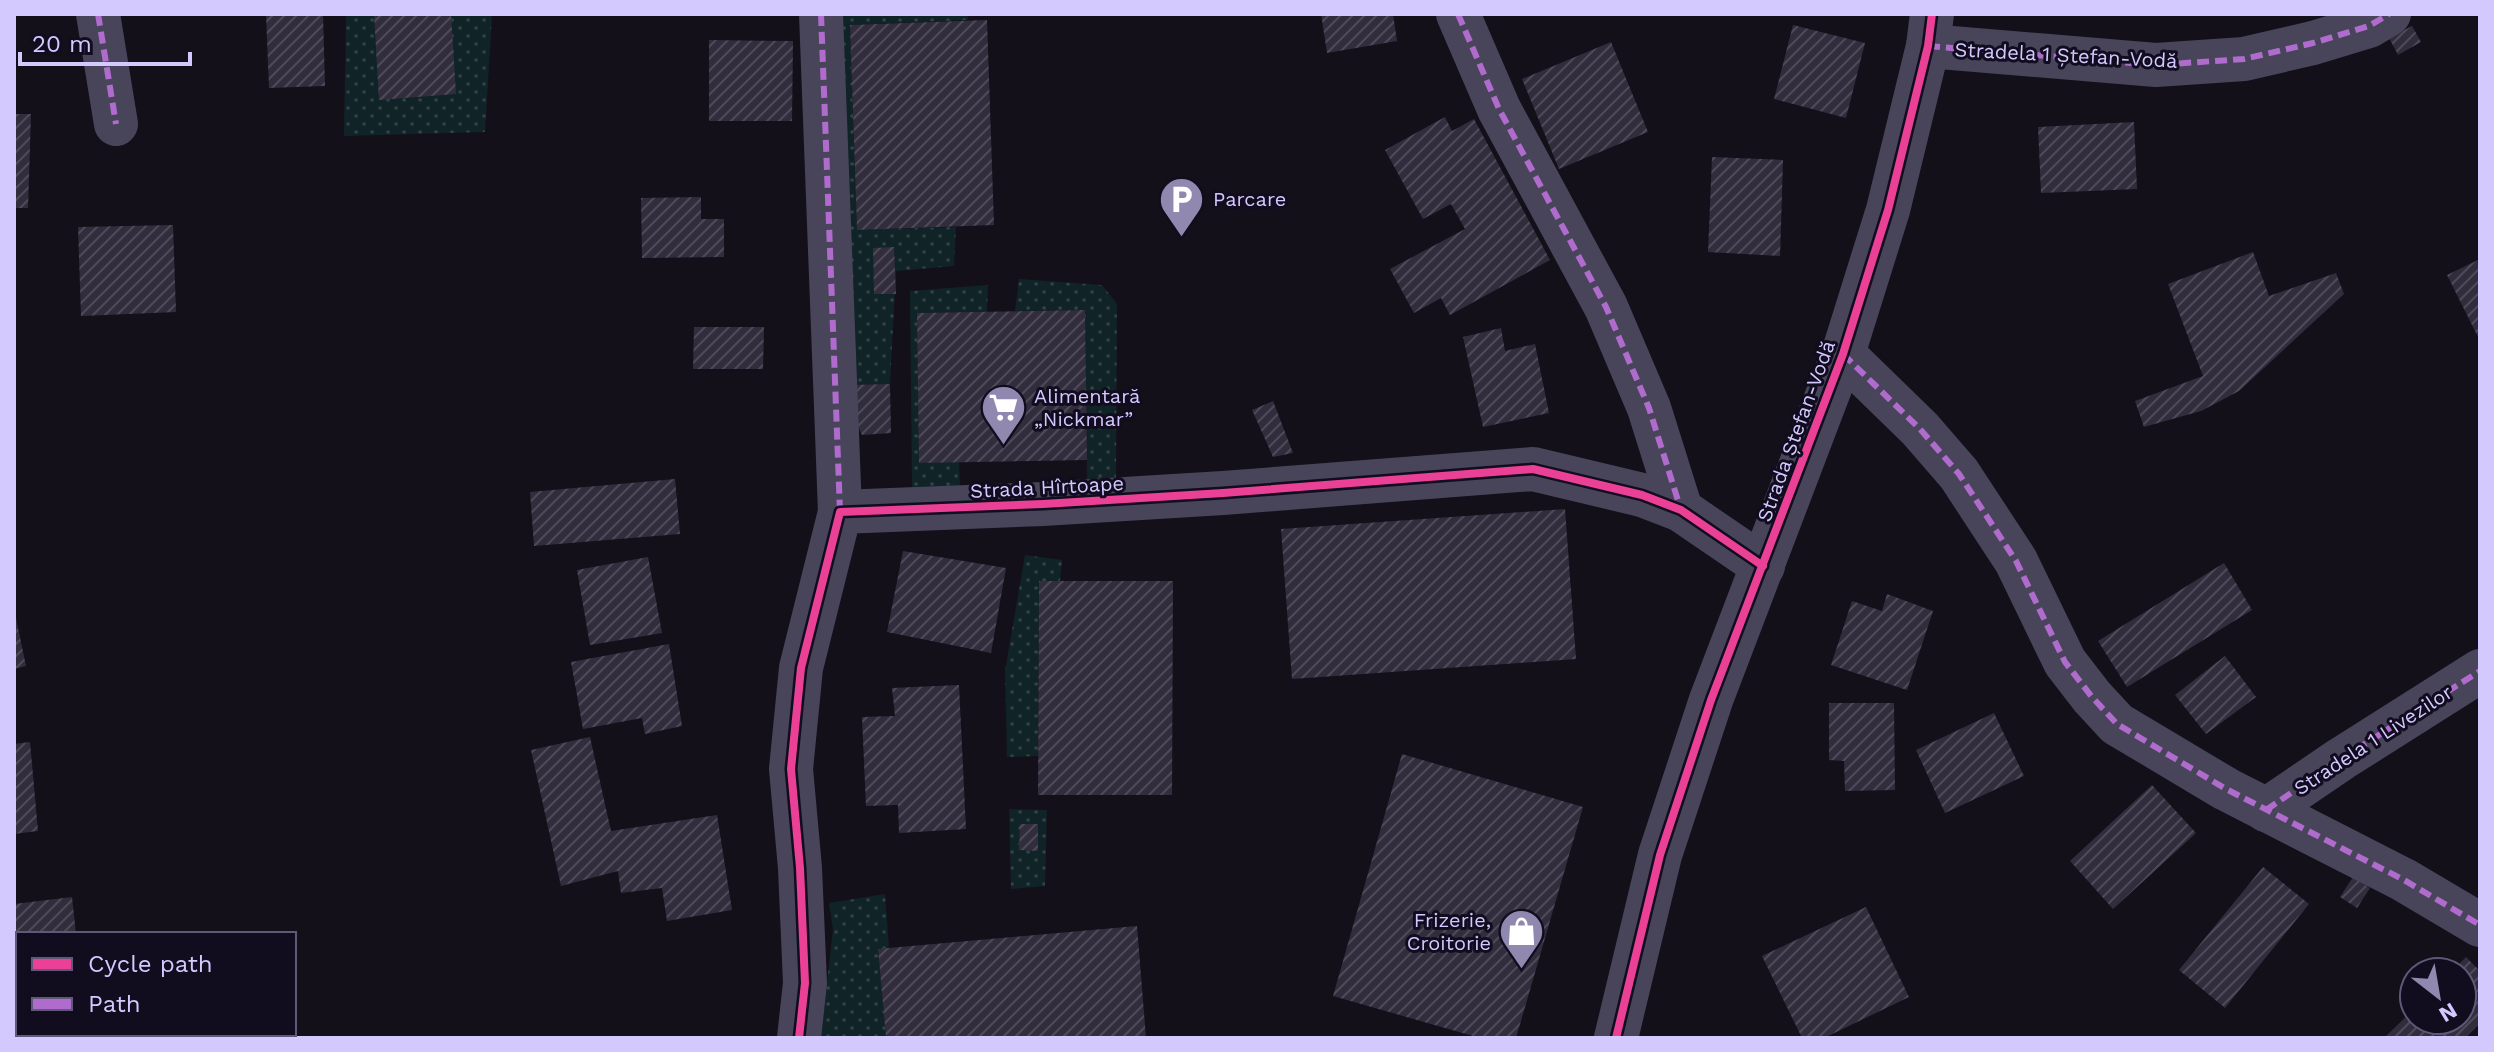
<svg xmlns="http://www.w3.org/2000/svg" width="2494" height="1052" font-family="'Work Sans',sans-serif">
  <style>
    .garden { fill: url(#garden-dots) }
    .building { fill: url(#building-hatch) }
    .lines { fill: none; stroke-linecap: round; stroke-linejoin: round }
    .minor { stroke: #48455b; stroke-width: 44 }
    .tertiary { stroke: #48455b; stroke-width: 44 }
    .quiet { stroke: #b06ccc; stroke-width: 6; stroke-dasharray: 12 6; stroke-linecap: butt }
    .cycleway-casing { stroke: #110c1e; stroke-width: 13 }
    .cycleway { stroke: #ea4096; stroke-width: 8 }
    .labels { text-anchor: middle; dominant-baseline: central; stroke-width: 6; stroke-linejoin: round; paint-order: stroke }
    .street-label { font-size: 20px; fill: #d4c9ff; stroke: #110c1e }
    .poi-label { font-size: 20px; fill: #d4c9ff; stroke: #110c1e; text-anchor: start }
  </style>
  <defs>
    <pattern id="garden-dots" width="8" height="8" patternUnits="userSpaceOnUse" patternTransform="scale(2)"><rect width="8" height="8" fill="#102326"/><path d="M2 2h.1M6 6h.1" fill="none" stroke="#324247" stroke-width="1.8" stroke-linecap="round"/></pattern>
    <pattern id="building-hatch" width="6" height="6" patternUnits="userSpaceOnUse" patternTransform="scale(2)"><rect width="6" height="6" fill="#312d3d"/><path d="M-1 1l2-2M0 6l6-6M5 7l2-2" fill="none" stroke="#4e4a5a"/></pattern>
  </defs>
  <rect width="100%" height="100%" fill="#13101a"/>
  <!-- garden -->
  <g class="garden">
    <path d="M 346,14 L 492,14 L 485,132 L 344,136 Z"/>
    <path d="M 839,14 L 967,14 L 968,20 L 850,25 L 857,230 L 956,227 L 954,266 L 896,271 L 890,384 L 847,385 Z"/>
    <path d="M 1019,279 L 1102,285 L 1117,304 L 1116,484 L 1087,483 L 1085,310 L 1015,311 Z"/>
    <path d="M 988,285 L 987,312 L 917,313 L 959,462 L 960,486 L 912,487 L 910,291 Z"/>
    <path d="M 1025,555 L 1062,560 L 1060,581 L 1039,582 L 1038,756 L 1007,757 L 1005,671 Z"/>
    <path d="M 1009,809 L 1047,810 L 1045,886 L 1011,889 Z"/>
    <path d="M 885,894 L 889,948 L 878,950 L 886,1038 L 821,1038 L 833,929 L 829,903 Z"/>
  </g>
  <!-- building -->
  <g class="building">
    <path d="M 266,14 L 323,14 L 325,86 L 269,88 Z"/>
    <path d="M 374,14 L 451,14 L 456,94 L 379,100 Z"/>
    <path d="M 1321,14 L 1393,14 L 1397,41 L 1327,53 Z"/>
    <path d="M 987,20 L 994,225 L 857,230 L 850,25 Z"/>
    <path d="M 1793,25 L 1865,43 L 1846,118 L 1774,99 Z"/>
    <path d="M 2412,26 L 2421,42 L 2398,55 L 2389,38 Z"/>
    <path d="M 709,40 L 793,41 L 792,121 L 709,121 Z"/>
    <path d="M 1611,42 L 1648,132 L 1559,169 L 1522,79 Z"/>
    <path d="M 14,114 L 31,114 L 28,208 L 14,208 Z"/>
    <path d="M 1445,117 L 1452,131 L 1474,119 L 1550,260 L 1450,315 L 1441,298 L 1414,313 L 1390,269 L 1465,229 L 1451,204 L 1423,219 L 1385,150 Z"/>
    <path d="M 2134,122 L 2137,189 L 2041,193 L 2038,127 Z"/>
    <path d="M 1712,157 L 1783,160 L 1780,256 L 1708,252 Z"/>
    <path d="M 701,197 L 701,219 L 724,219 L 724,257 L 642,258 L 641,198 Z"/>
    <path d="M 173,225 L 176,312 L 81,316 L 78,227 Z"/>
    <path d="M 894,247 L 896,294 L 874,294 L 873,248 Z"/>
    <path d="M 2253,252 L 2269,296 L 2336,273 L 2344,294 L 2239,391 L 2201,411 L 2144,427 L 2135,401 L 2203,376 L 2168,284 Z"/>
    <path d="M 2480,259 L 2480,341 L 2447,275 Z"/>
    <path d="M 1085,310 L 1087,460 L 919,463 L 917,313 Z"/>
    <path d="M 694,327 L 764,327 L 763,369 L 693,369 Z"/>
    <path d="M 1501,328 L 1505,351 L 1535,344 L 1549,413 L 1483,427 L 1463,337 Z"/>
    <path d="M 890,384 L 891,433 L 862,435 L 849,409 L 847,385 Z"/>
    <path d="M 1273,401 L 1293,453 L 1273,457 L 1252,410 Z"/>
    <path d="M 675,479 L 680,534 L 534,546 L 530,492 Z"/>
    <path d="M 1565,509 L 1576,659 L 1292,679 L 1281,529 Z"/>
    <path d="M 903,551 L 1006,568 L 991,653 L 887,632 Z"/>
    <path d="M 648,557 L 662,633 L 590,645 L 577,570 Z"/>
    <path d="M 2224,563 L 2252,610 L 2127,687 L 2098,641 Z"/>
    <path d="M 1039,581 L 1173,581 L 1172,795 L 1038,795 Z"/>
    <path d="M 1887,594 L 1933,611 L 1907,690 L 1831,665 L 1852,601 L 1882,611 Z"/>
    <path d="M 14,609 L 26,666 L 14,669 Z"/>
    <path d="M 669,644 L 682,726 L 645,734 L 642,718 L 583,729 L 571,662 Z"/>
    <path d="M 2225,656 L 2256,697 L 2206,734 L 2175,695 Z"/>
    <path d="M 959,685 L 966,829 L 899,833 L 898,805 L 866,806 L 862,717 L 895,716 L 892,688 Z"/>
    <path d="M 1829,703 L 1894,703 L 1895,790 L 1845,791 L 1844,761 L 1829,760 Z"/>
    <path d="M 1994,713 L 2024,776 L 1945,813 L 1916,750 Z"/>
    <path d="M 590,737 L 611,831 L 717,815 L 732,910 L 667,921 L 662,888 L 621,893 L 618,871 L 561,886 L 531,750 Z"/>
    <path d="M 30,742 L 38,831 L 14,834 L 14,744 Z"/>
    <path d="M 1402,754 L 1583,807 L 1516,1038 L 1480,1038 L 1333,996 Z"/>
    <path d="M 2152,785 L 2196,833 L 2113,909 L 2070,861 Z"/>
    <path d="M 1020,824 L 1038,824 L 1038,851 L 1019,850 Z"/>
    <path d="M 2263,867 L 2309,904 L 2225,1008 L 2179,970 Z"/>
    <path d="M 2353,877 L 2370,888 L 2357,908 L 2340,897 Z"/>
    <path d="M 72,897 L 76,934 L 18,934 L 18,982 L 14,983 L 14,904 Z"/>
    <path d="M 1866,907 L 1909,997 L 1824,1038 L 1802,1038 L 1762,956 Z"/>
    <path d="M 1137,926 L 1146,1038 L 886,1038 L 878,949 Z"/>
    <path d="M 2466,957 L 2480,971 L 2480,1023 L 2465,1038 L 2384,1038 L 2414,1009 L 2414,1020 L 2462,1020 L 2462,972 L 2451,972 Z"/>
  </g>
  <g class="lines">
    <!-- minor -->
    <g class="minor">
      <path d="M 98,14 L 116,124"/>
      <path d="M 821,14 L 840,512"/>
      <path d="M 1458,14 L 1499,109 L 1606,307 L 1649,408 L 1681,510"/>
      <path d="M 1928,46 L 2156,65 L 2244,59 L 2313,43 L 2369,26 L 2389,14"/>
      <path d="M 1843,354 L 1920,429 L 1959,474 L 2016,561 L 2065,662 L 2092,697 L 2117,724 L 2226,789 L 2404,880 L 2480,925"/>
      <path d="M 2266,810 L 2341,759 L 2480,671"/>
      <path d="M 14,1031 L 18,1031"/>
      <path d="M 799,1038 L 805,983 L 800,868 L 791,769 L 801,668 L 840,512 L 1043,504 L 1223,493 L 1533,469 L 1642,495 L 1681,510 L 1763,566"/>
    </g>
    <!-- tertiary -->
    <path class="tertiary" d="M 1616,1038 L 1660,855 L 1711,700 L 1843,354 L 1888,210 L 1928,46 L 1932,14"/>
    <!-- quiet -->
    <g class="quiet">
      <path d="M 98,14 L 116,124"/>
      <path d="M 821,14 L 840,512"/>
      <path d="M 1458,14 L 1499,109 L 1606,307 L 1649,408 L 1681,510"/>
      <path d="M 1928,46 L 2156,65 L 2244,59 L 2313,43 L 2369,26 L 2389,14"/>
      <path d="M 1843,354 L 1920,429 L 1959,474 L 2016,561 L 2065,662 L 2092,697 L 2117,724 L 2226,789 L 2404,880 L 2480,925"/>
      <path d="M 2266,810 L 2341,759 L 2480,671"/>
      <path d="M 14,1031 L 18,1031"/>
    </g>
    <defs>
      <g id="cycleway">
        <path d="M 799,1038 L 805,983 L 800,868 L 791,769 L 801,668 L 840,512 L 1043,504 L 1223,493 L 1533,469 L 1642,495 L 1681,510 L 1763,566"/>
        <path d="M 1616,1038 L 1660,855 L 1711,700 L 1843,354 L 1888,210 L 1928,46 L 1932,14"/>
      </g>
    </defs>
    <!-- cycleway casing -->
    <use href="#cycleway" class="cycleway-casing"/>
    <!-- cycleway -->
    <use href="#cycleway" class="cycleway"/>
  </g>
  <!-- icons -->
  <defs>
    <symbol id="parking-pin" viewBox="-11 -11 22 30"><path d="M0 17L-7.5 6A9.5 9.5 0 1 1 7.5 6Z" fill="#9088af" stroke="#110c1e"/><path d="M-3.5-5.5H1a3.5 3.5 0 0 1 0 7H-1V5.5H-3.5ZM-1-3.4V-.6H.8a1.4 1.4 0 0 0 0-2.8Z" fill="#fff"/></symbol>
    <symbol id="supermarket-pin" viewBox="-11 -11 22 30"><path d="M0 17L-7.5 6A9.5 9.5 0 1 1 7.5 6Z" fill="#9088af" stroke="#110c1e"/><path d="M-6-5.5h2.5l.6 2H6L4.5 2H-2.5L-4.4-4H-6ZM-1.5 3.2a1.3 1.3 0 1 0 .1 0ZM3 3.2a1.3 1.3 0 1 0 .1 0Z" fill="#fff"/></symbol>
    <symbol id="shop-pin" viewBox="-11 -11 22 30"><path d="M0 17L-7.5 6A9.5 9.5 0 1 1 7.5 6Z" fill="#9088af" stroke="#110c1e"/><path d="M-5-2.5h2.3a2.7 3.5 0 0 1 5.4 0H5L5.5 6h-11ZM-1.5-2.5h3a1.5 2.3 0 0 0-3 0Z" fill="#fff"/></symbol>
  </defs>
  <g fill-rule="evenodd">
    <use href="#parking-pin" x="1156" y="174" width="51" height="69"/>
    <use href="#supermarket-pin" x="978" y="382" width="51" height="69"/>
    <use href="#shop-pin" x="1496" y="906" width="51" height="69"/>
  </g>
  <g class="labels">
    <!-- street labels -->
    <g class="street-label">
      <text transform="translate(2066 55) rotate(3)">Stradela 1 Ștefan-Vodă</text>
      <text transform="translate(1796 431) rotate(-70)">Strada Ștefan-Vodă</text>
      <text transform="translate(1047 487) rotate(-3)">Strada Hîrtoape</text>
      <text transform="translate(2373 740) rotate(-33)">Stradela 1 Livezilor</text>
    </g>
    <!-- poi labels -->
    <g class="poi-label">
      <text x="1213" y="199">Parcare</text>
      <text x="1034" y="396">Alimentară<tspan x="1034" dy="23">„Nickmar”</tspan></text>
      <text x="1491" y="920" text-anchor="end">Frizerie,<tspan x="1491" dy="23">Croitorie</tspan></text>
    </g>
  </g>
  <!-- border -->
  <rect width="2494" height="1052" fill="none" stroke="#d4c9ff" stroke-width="32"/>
  <!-- legend -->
  <rect x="16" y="932" width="280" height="104" fill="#110c1e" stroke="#5f5878" stroke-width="2"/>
  <rect x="32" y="958" width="40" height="12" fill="#ea4096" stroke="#5f5878" stroke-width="2"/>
  <text x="88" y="972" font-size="24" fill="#d4c9ff">Cycle path</text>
  <rect x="32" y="998" width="40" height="12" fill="#b06ccc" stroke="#5f5878" stroke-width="2"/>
  <text x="88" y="1012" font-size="24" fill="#d4c9ff">Path</text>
  <!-- north arrow -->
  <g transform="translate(2438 996) rotate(149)"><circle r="38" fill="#110c1e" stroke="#5f5878" stroke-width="2"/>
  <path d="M0-6L14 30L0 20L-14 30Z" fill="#9088af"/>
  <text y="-12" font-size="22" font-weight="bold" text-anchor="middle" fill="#d4c9ff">N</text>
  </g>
  <!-- scale -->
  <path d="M20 52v12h170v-12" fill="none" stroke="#d4c9ff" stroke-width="4"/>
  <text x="32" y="52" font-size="24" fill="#d4c9ff" stroke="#110c1e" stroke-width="6" paint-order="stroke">20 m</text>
</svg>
